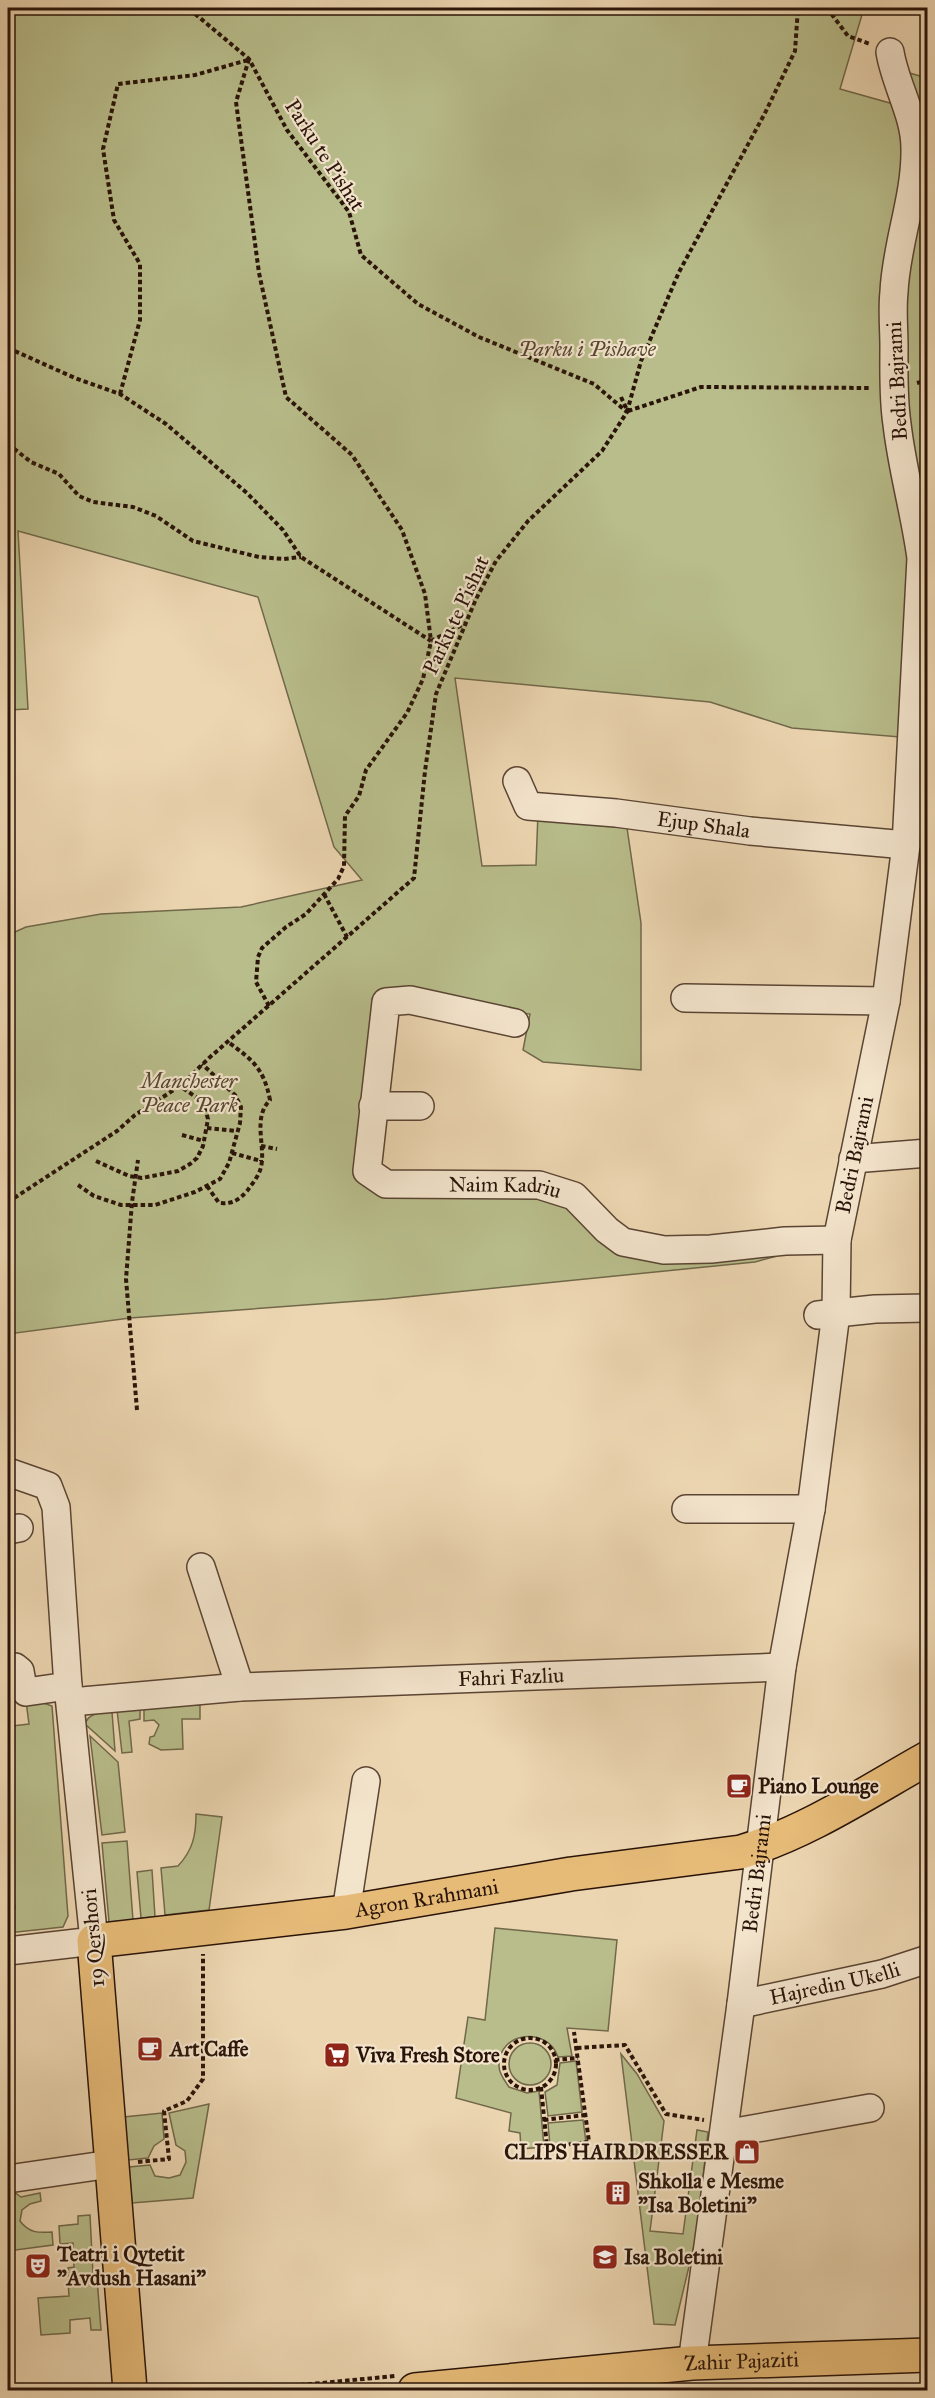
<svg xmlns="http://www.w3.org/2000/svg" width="935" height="2398" font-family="'IM FELL Great Primer',serif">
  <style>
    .green { fill: #b8bd8b; stroke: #71684a; stroke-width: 1.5 }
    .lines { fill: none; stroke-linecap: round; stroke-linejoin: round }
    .minor-casing { stroke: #5a4433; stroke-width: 30 }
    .major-casing { stroke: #2a1409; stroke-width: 36 }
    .path { stroke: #2a1409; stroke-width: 4; stroke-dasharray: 4.5 3; stroke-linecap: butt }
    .minor { stroke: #f3e4cc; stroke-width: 27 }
    .major { stroke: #e6bb78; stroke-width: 33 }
    .labels { text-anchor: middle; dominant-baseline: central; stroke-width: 4.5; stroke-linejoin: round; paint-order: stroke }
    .street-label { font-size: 21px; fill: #2a1409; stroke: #f3e4cc }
    .park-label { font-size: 21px; font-style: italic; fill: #554730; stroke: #f3e4cc }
    .poi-label { font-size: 21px; font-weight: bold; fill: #2a1409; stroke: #f3e4cc; text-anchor: start }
  </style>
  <rect width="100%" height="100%" fill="#ecd6b1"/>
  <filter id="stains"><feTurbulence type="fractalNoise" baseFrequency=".00333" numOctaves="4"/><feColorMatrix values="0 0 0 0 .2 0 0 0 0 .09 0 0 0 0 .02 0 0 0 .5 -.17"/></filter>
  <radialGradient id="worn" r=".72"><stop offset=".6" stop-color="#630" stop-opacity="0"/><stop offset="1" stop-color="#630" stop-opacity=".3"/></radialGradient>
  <!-- green -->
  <g class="green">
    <path d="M 8,8 L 864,8 L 840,89 L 890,103 L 906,72 L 927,78 L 928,603 L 900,737 L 792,728 L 710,702 L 455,678 L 482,866 L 536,865 L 538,813 L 626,821 L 641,923 L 641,1070 L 543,1062 L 523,1050 L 530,1014 L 384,992 L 362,1172 L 540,1191 L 592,1223 L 777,1256 L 755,1262 L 386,1299 L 130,1318 L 8,1334 L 8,935 L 26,927 L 101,914 L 241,907 L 362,880 L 334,847 L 258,597 L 18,531 L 28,709 L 8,710 Z"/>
    <path d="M 26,1701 L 38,1701 L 52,1706 L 68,1916 L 63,1927 L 8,1933 L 8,1910 L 15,1908 L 8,1849 L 8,1722 L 12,1726 L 29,1724 Z"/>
    <path d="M 200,1705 L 200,1719 L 182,1719 L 183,1749 L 161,1750 L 149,1744 L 150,1737 L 154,1736 L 159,1725 L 154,1720 L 144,1721 L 144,1706 Z"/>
    <path d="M 140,1708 L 140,1719 L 129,1721 L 132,1752 L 122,1753 L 117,1710 Z"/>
    <path d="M 112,1712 L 115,1751 L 85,1724 C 89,1712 102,1713 112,1712 Z"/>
    <path d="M 90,1736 L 118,1762 L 125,1832 L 102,1835 Z"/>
    <path d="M 196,1814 L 222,1817 L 209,1910 L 165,1915 L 161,1868 L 178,1866 C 193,1850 196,1835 196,1814 Z"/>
    <path d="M 127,1841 L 133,1920 L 109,1922 L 102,1843 Z"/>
    <path d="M 152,1870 L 155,1917 L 141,1918 L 137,1872 Z"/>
    <path d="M 495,1928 L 617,1940 L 608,2031 L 567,2028 L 572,2056 L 558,2057 C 548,2026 498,2031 499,2066 C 499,2074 505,2081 509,2087 L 527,2093 L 539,2091 L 544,2147 L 521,2149 L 520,2133 L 509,2131 L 511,2113 L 456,2098 L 468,2017 L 485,2020 Z"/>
    <circle cx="530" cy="2064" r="21"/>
    <path d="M 621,2054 L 637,2074 L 664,2121 L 650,2231 L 683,2234 L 697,2130 L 708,2132 L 697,2233 L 675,2325 L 654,2324 Z"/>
    <path d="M 576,2061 L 582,2112 L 548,2116 L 545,2092 L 557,2085 L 560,2063 Z"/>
    <path d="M 209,2104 L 193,2198 L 132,2203 L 129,2167 L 150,2165 L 155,2176 L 169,2178 L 180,2175 L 186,2162 L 185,2151 L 176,2145 L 169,2113 Z"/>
    <path d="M 162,2113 L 164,2139 L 154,2146 L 148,2158 L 128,2160 L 124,2117 Z"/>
    <path d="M 583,2120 L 586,2142 L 550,2146 L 548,2123 Z"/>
    <path d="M 14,2192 L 21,2197 L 40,2193 L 41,2201 L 30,2204 L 22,2210 L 20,2221 C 29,2233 38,2233 52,2232 L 53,2245 L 8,2251 L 8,2193 Z"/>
    <path d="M 90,2215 L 93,2275 L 68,2276 L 68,2268 L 74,2267 L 73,2243 L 60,2244 L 59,2226 L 78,2224 L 78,2216 Z"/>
    <path d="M 97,2278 L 101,2330 L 91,2330 L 90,2318 L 70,2320 L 70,2333 L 41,2335 L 38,2298 L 69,2296 L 68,2280 Z"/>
  </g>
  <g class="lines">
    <defs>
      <g id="minor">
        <path id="s1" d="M 517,781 L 528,806 L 616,813 L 750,831 L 906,845"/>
        <path d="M 685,998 L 886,1001"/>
        <path id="s2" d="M 515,1023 L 410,1000 L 386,1002 L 367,1171 L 386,1184 L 539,1185 L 574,1196 L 607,1230 L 623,1242 L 664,1250 L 711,1249 L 785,1241 L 837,1240"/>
        <path d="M 373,1106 L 420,1106"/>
        <path d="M 853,1159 L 928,1153"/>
        <path d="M 818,1315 L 875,1309 L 928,1308"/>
        <path d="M 8,1472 L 48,1486 L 56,1507 L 68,1686 L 94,1941 L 8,1951"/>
        <path d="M 686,1509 L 811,1509"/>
        <path d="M 8,1530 L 19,1528"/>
        <path d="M 201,1567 L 240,1687"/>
        <path d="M 8,1668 L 15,1667 L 20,1671 L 23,1688 L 26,1692 L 68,1686"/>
        <path id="s3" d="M 71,1702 L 240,1687 L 782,1667"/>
        <path d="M 346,1912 L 366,1781"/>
        <path id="s4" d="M 741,2004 L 882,1974 L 928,1959"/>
        <path d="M 724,2134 L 870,2108"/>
        <path d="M 8,2179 L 111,2164"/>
        <path id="s5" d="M 692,2363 L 741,2004 L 782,1667 L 811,1509 L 836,1313 L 837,1240 L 886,1001 L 906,845 L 921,558 C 915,513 902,469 897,424 C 893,398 894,372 894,347 C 894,329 892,310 894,292 C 896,244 916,197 915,148 C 915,115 895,84 890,52"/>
      </g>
      <g id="major">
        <path id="s6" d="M 130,2390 L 94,1941 L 346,1912 L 571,1874 L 741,1852 C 806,1833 869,1791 928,1758"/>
        <path id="s7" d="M 415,2390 L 692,2363 L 928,2355"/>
      </g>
    </defs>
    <!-- minor casing -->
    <use href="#minor" class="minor-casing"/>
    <!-- major casing -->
    <use href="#major" class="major-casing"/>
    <!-- path -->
    <g class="path">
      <path d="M 827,8 L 848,36 L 870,44"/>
      <path d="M 249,59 L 236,102 L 259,273 L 286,397 L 352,455 L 402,530 L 425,594 L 431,641"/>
      <path d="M 8,348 L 75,378 L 120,394 L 166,424 L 247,493 L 283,530 L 301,557 L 431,641"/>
      <path d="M 917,383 L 928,380"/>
      <path d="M 120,394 L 140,320 L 140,264 L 114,220 L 103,149 L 118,84 L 195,75 L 248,60"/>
      <path d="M 621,397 L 627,410"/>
      <path d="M 628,411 L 701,387 L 871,388"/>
      <path d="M 627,412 L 641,361 L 679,272 L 765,113 L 795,51 L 798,8"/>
      <path d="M 8,444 L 31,462 L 59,474 L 79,496 L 93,502 L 133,507 L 156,516 L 193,541 L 259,557 L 284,559 L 301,557"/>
      <path d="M 324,894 L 347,937"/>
      <path d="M 269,1006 L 256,982 L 258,957 L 262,948 L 286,927 L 306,914 L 338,879 L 344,866 L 345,816 L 359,796 L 366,770 L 407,713 L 423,679 L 431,641 L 466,623"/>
      <path d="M 207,1128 L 237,1131"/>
      <path d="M 182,1135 L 204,1141"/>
      <path d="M 261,1146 L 277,1149"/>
      <path d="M 232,1153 L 261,1161 L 261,1160"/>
      <path d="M 96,1161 L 129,1176 L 142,1178 L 178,1171 L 190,1164 L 197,1158 L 203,1146 L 208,1119 L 203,1102 L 180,1086"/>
      <path d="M 78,1185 L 94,1196 L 121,1205 L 155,1205 L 195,1192 L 220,1179 L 229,1163 L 240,1123 L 241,1107 L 235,1095 L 202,1064"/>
      <path d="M 207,1186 L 219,1203 C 232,1204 238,1201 247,1191 C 252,1184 259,1176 261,1167 C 266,1146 252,1118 270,1100 C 264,1069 253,1060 228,1042"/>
      <path d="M 8,1202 L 117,1131 L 135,1115 L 180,1086 L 209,1058 L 414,878 L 425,771 L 436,694 L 476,599 L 496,561 L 528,521 L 602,451 L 627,412 L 594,384 L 479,337 L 418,304 L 361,255 L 349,212 L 287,130 L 249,59 L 188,8"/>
      <path d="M 137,1410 L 126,1279 L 132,1202 L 138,1160"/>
      <circle cx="530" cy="2064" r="26"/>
      <path d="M 577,2048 L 625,2045 L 666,2114 L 704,2120"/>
      <path d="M 555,2060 L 578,2058"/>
      <path d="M 541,2087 L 547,2147 L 589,2142 L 574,2032"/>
      <path d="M 544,2120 L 585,2115"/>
      <path d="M 138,2162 L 169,2159 L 164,2111 L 187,2101 L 203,2079 L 203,1954"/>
      <path d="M 248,2390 L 395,2376"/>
    </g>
    <!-- minor -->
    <use href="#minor" class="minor"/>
    <!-- major -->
    <use href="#major" class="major"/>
  </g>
  <!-- icons -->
  <defs>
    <symbol id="cafe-square" viewBox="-11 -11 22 22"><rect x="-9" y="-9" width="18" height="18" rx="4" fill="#8f2418" stroke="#f3e4cc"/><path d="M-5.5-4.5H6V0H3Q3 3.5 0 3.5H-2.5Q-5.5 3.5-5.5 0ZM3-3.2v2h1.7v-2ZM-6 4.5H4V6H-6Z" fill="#fff"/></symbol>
    <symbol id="supermarket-square" viewBox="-11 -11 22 22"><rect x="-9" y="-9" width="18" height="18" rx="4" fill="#8f2418" stroke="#f3e4cc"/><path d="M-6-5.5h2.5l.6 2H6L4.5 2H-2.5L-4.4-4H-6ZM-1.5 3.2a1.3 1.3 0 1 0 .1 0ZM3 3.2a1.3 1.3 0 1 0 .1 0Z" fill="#fff"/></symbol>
    <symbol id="shop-square" viewBox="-11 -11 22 22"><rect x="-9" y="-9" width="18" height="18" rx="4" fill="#8f2418" stroke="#f3e4cc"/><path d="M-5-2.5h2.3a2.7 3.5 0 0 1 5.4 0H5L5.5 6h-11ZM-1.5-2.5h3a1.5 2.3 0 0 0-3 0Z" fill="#fff"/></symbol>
    <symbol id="building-square" viewBox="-11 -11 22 22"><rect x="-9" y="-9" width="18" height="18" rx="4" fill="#8f2418" stroke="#f3e4cc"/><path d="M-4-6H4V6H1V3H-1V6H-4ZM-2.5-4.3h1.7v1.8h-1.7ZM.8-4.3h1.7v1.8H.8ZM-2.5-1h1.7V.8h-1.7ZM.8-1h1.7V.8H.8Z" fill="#fff"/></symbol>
    <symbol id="school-square" viewBox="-11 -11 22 22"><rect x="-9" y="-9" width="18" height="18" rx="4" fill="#8f2418" stroke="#f3e4cc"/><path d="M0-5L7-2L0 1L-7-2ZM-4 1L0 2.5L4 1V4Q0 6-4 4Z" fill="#fff"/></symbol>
    <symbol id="theatre-square" viewBox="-11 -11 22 22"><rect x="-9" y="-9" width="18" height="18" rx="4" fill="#8f2418" stroke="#f3e4cc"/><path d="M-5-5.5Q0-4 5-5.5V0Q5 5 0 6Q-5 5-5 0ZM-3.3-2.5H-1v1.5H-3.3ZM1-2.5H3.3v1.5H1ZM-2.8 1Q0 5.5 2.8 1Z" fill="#fff"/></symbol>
  </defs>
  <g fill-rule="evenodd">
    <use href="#cafe-square" x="724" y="1771" width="30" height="30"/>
    <use href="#cafe-square" x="135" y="2034" width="30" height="30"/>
    <use href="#supermarket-square" x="322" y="2040" width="30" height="30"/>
    <use href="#shop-square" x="732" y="2137" width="30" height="30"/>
    <use href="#building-square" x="603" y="2178" width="30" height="30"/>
    <use href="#school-square" x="590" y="2242" width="30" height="30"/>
    <use href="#theatre-square" x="23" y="2251" width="30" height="30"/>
  </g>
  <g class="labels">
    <!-- street labels -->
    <g class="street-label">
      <text transform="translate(325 155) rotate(57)">Parku te Pishat</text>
      <text transform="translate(897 381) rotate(-93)">Bedri Bajrami</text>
      <text transform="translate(456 615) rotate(-65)">Parku te Pishat</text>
      <text stroke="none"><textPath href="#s1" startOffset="204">Ejup Shala</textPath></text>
      <text stroke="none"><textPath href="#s5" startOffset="1220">Bedri Bajrami</textPath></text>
      <text stroke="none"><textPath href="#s2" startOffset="444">Naim Kadriu</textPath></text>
      <text stroke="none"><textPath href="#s3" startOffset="441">Fahri Fazliu</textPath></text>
      <text stroke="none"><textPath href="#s5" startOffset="494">Bedri Bajrami</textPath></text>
      <text stroke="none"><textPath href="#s6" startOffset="786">Agron Rrahmani</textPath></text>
      <text transform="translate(93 1938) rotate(-95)">19 Qershori</text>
      <text stroke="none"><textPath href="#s4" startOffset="96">Hajredin Ukelli</textPath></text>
      <text stroke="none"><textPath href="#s7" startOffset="328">Zahir Pajaziti</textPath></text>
    </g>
    <!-- park labels -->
    <g class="park-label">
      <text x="587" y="349">Parku i Pishave</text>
      <text x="189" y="1081">Manchester<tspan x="189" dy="24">Peace Park</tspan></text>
    </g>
    <!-- poi labels -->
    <g class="poi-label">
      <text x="758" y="1786">Piano Lounge</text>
      <text x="170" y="2049">Art Caffe</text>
      <text x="356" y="2055">Viva Fresh Store</text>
      <text x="728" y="2152" text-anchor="end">CLIPS HAIRDRESSER</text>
      <text x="638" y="2181">Shkolla e Mesme<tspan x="638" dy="24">"Isa Boletini"</tspan></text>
      <text x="57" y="2254">Teatri i Qytetit<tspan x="57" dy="24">"Avdush Hasani"</tspan></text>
      <text x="624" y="2257">Isa Boletini</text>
    </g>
  </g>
  <!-- margin -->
  <rect width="935" height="2398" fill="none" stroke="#ecd6b1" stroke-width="30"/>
  <rect x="9" y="9" width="917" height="2380" fill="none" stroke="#2a1409" stroke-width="3"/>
  <rect x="15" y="15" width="905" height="2368" fill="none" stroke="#2a1409" stroke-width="1.5"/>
  <rect width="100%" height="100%" filter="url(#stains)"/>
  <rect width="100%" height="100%" fill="url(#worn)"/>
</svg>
